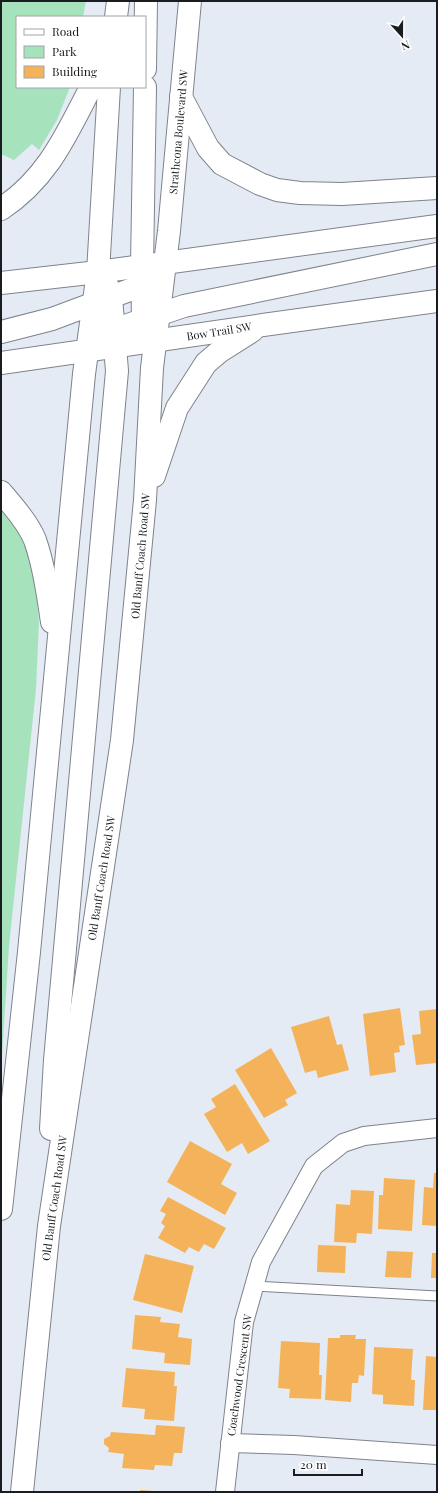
<svg xmlns="http://www.w3.org/2000/svg" width="438" height="1493" font-family="'Playfair Display',serif">
  <style>
    .green { fill: #a6e3bd }
    .building { fill: #f4b35a }
    .lines { fill: none; stroke-linecap: round; stroke-linejoin: round }
    .lane-casing { stroke: #7e838b; stroke-width: 11 }
    .street-casing { stroke: #7e838b; stroke-width: 20 }
    .secondary-casing { stroke: #7e838b; stroke-width: 24 }
    .lane { stroke: #fff; stroke-width: 9 }
    .street { stroke: #fff; stroke-width: 18 }
    .secondary { stroke: #fff; stroke-width: 22 }
    .labels { text-anchor: middle; dominant-baseline: central; stroke-width: 3; stroke-linejoin: round; paint-order: stroke }
    .street-label { font-size: 11px; fill: #1a1c1f; stroke: #fff }
  </style>
  <rect width="100%" height="100%" fill="#e5ebf4"/>
  <!-- green -->
  <g class="green">
    <path d="M 1,1 L 86,1 L 83,17 L 17,17 L 17,87 L 70,87 L 57,120 L 39,150 L 32,144 L 14,160 L 1,154 Z"/>
    <path d="M 1,502 L 15,518 L 34,570 L 39,622 L 36,689 L 9,946 L 1,1072 Z"/>
  </g>
  <!-- building -->
  <g class="building">
    <path d="M 400,1008 L 405,1045 L 399,1046 L 400,1052 L 394,1053 L 396,1072 L 370,1076 L 363,1014 Z"/>
    <path d="M 437,1009 L 437,1063 L 416,1065 L 412,1035 L 421,1034 L 419,1011 Z"/>
    <path d="M 329,1016 L 337,1045 L 342,1044 L 349,1070 L 318,1078 L 316,1070 L 305,1073 L 291,1027 Z"/>
    <path d="M 271,1048 L 297,1093 L 285,1100 L 288,1105 L 264,1118 L 235,1070 Z"/>
    <path d="M 235,1084 L 270,1141 L 248,1154 L 242,1143 L 227,1152 L 204,1114 L 216,1107 L 211,1099 Z"/>
    <path d="M 190,1141 L 232,1164 L 221,1184 L 237,1193 L 225,1215 L 167,1182 Z"/>
    <path d="M 434,1173 L 437,1173 L 437,1226 L 422,1225 L 424,1187 L 433,1188 Z"/>
    <path d="M 384,1178 L 415,1180 L 412,1231 L 378,1229 L 379,1195 L 383,1195 Z"/>
    <path d="M 351,1190 L 374,1191 L 372,1234 L 357,1233 L 356,1243 L 334,1242 L 336,1204 L 350,1205 Z"/>
    <path d="M 168,1197 L 226,1228 L 214,1249 L 204,1244 L 199,1252 L 189,1247 L 185,1253 L 158,1238 L 165,1226 L 161,1223 L 166,1214 L 160,1211 Z"/>
    <path d="M 318,1245 L 346,1246 L 345,1273 L 317,1272 Z"/>
    <path d="M 387,1251 L 413,1252 L 411,1278 L 385,1277 Z"/>
    <path d="M 432,1253 L 437,1253 L 437,1278 L 431,1278 Z"/>
    <path d="M 145,1254 L 194,1266 L 182,1313 L 133,1300 Z"/>
    <path d="M 135,1315 L 161,1317 L 160,1322 L 180,1324 L 178,1337 L 192,1339 L 190,1365 L 164,1363 L 165,1353 L 132,1349 Z"/>
    <path d="M 340,1335 L 356,1335 L 355,1339 L 366,1339 L 364,1376 L 359,1375 L 358,1383 L 352,1383 L 351,1402 L 325,1400 L 328,1338 L 340,1338 Z"/>
    <path d="M 281,1341 L 320,1343 L 319,1375 L 322,1375 L 321,1399 L 289,1398 L 290,1389 L 278,1388 Z"/>
    <path d="M 374,1347 L 413,1349 L 411,1380 L 415,1380 L 414,1406 L 383,1404 L 383,1395 L 372,1394 Z"/>
    <path d="M 426,1356 L 437,1357 L 437,1410 L 423,1410 Z"/>
    <path d="M 126,1368 L 175,1372 L 174,1386 L 177,1386 L 174,1421 L 144,1419 L 145,1409 L 122,1407 Z"/>
    <path d="M 156,1425 L 185,1427 L 182,1453 L 174,1453 L 172,1466 L 155,1465 L 154,1470 L 122,1468 L 124,1454 L 108,1452 L 109,1448 L 104,1444 L 104,1439 L 110,1436 L 111,1432 L 155,1435 Z"/>
    <path d="M 140,1490 L 152,1491 L 152,1492 L 140,1492 Z"/>
  </g>
  <g class="lines">
    <defs>
      <path id="lane" d="M 254,1286 L 437,1296"/>
      <g id="street">
        <path d="M 230,1443 L 294,1445 L 437,1455"/>
        <path d="M 225,1492 L 244,1322 L 261,1262 L 314,1166 L 343,1143 L 364,1136 L 437,1128"/>
      </g>
      <g id="secondary">
        <path d="M 116,17 L 118,1"/>
        <path d="M 145,69 L 146,1"/>
        <path d="M 145,87 L 142,266 L 143,319 L 147,331"/>
        <path d="M 181,97 L 208,148 L 222,164 L 260,184 L 277,190 L 300,193 L 342,194 L 437,188"/>
        <path d="M 1,209 C 48,178 66,135 91,87"/>
        <path d="M 1,283 L 98,272 L 437,226"/>
        <path d="M 1,332 L 52,319 L 143,285 L 152,276"/>
        <path d="M 102,337 L 113,330 L 184,306 L 437,254"/>
        <path d="M 1,363 L 263,325 L 437,301"/>
        <path d="M 154,476 L 177,408 L 206,363 L 219,352 L 252,331"/>
        <path d="M 1,492 C 13,506 28,523 35,540 C 44,566 48,595 52,622"/>
        <path d="M 51,1129 L 55,1060 L 117,371 L 111,297 L 107,285 L 98,272"/>
        <path d="M 1,1209 L 29,952 L 84,374 L 98,272 L 109,87"/>
        <path d="M 22,1492 L 49,1226 L 122,740 L 145,500 L 152,368 L 169,231 L 190,1"/>
      </g>
    </defs>
    <!-- lane casing -->
    <use href="#lane" class="lane-casing"/>
    <!-- street casing -->
    <use href="#street" class="street-casing"/>
    <!-- secondary casing -->
    <use href="#secondary" class="secondary-casing"/>
    <!-- lane -->
    <use href="#lane" class="lane"/>
    <!-- street -->
    <use href="#street" class="street"/>
    <!-- secondary -->
    <use href="#secondary" class="secondary"/>
  </g>
  <g class="labels">
    <!-- street labels -->
    <g class="street-label">
      <text transform="translate(178 132) rotate(-85)">Strathcona Boulevard SW</text>
      <text transform="translate(219 331) rotate(-9)">Bow Trail SW</text>
      <text transform="translate(140 556) rotate(-85)">Old Banff Coach Road SW</text>
      <text transform="translate(101 878) rotate(-81)">Old Banff Coach Road SW</text>
      <text transform="translate(54 1198) rotate(-82)">Old Banff Coach Road SW</text>
      <text transform="translate(239 1375) rotate(-82)">Coachwood Crescent SW</text>
    </g>
  </g>
  <!-- border -->
  <rect width="438" height="1493" fill="none" stroke="#1a1c1f" stroke-width="4"/>
  <!-- legend -->
  <rect x="16" y="16" width="130" height="72" fill="#ffffff" stroke="#a3a4a5"/>
  <rect x="24" y="29" width="20" height="6" fill="#ffffff" stroke="#a3a4a5"/>
  <text x="52" y="36" font-size="12" fill="#1a1c1f">Road</text>
  <rect x="24" y="46" width="20" height="12" fill="#a6e3bd" stroke="#a3a4a5"/>
  <text x="52" y="56" font-size="12" fill="#1a1c1f">Park</text>
  <rect x="24" y="66" width="20" height="12" fill="#f4b35a" stroke="#a3a4a5"/>
  <text x="52" y="76" font-size="12" fill="#1a1c1f">Building</text>
  <!-- north arrow -->
  <g transform="translate(402 36) rotate(159)" stroke="#ffffff" stroke-width="3" paint-order="stroke">
  <path d="M0-3L7 15L0 10L-7 15Z" fill="#1a1c1f"/>
  <text y="-6" font-size="11" font-weight="bold" text-anchor="middle" fill="#1a1c1f">N</text>
  </g>
  <!-- scale -->
  <path d="M294 1469v6h68v-6" fill="none" stroke="#1a1c1f" stroke-width="2"/>
  <text x="300" y="1469" font-size="12" fill="#1a1c1f" stroke="#ffffff" stroke-width="3" paint-order="stroke">20 m</text>
</svg>
